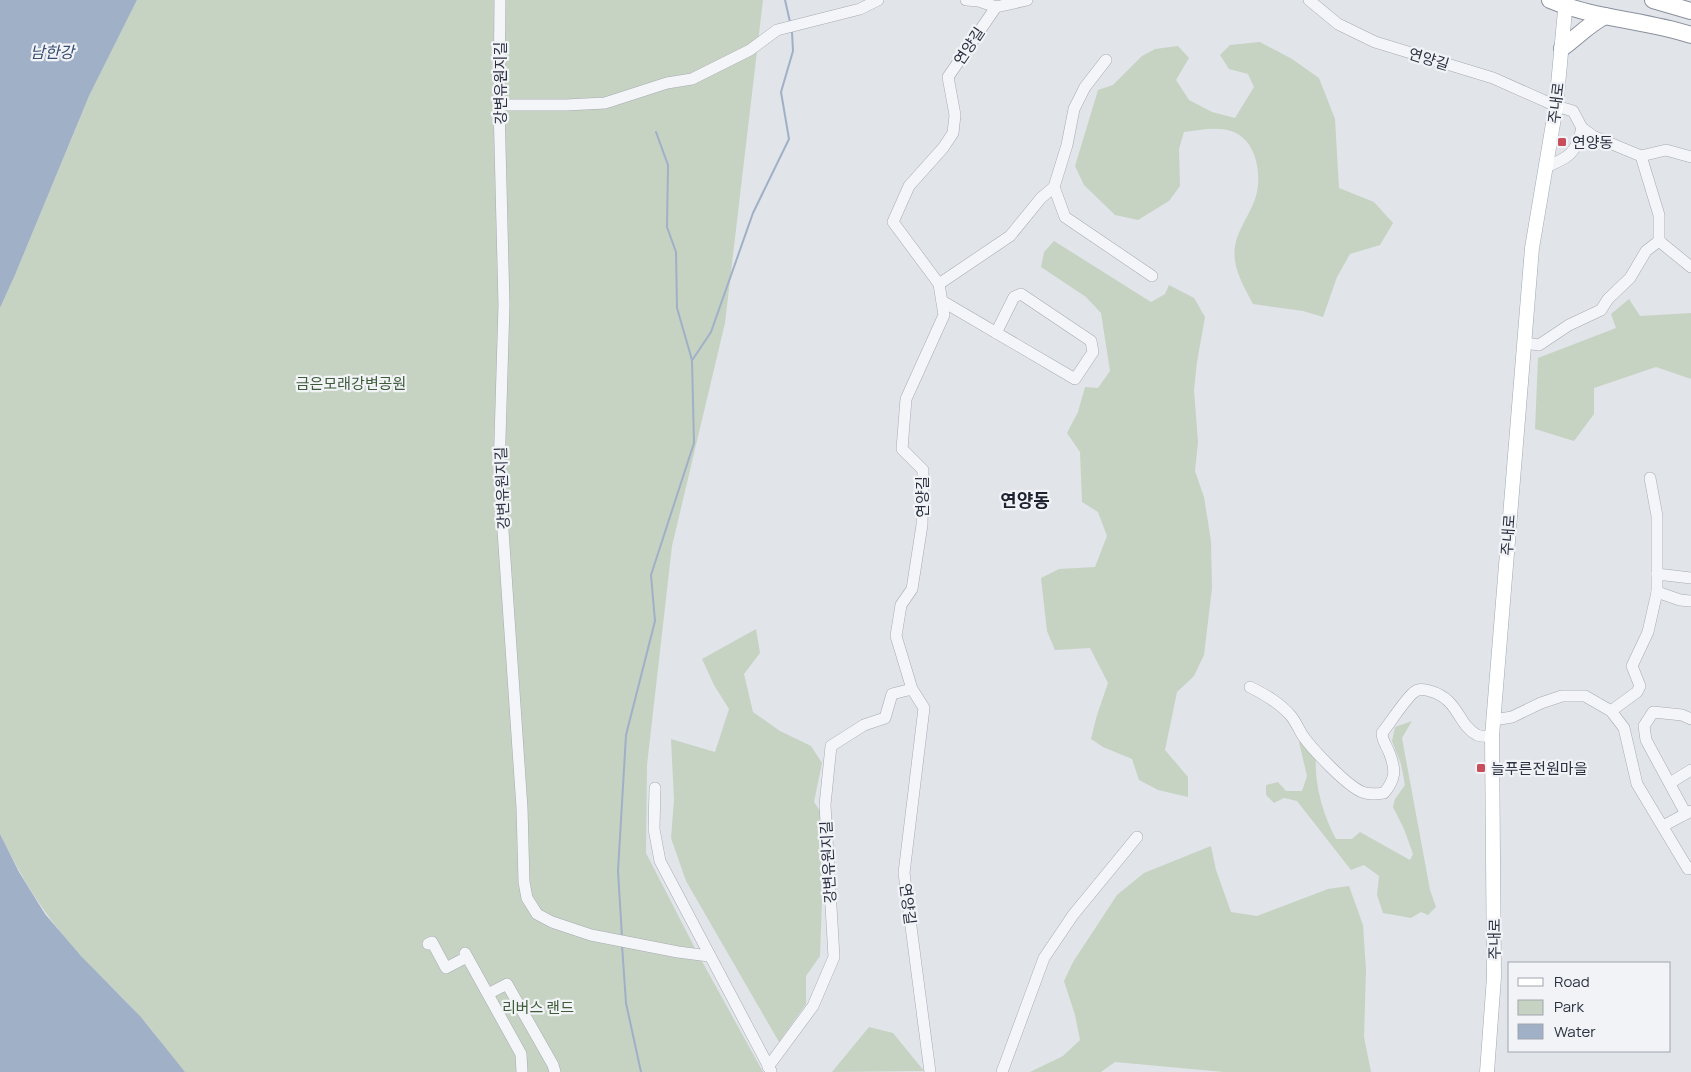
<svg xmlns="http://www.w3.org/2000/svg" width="1691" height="1072" font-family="Manrope,'Noto Sans KR',sans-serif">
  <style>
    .green { fill: #c6d3c3 }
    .water { fill: #9fb0c7 }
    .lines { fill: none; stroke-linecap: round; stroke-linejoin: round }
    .stream { stroke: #9fb0c7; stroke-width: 2 }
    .minor-casing { stroke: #a7abb3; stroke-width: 12 }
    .major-casing { stroke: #a1a8b4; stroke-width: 15 }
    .highway-casing { stroke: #8a919f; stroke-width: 18 }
    .minor { stroke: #f4f5f8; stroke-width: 11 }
    .major { stroke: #fff; stroke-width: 14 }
    .highway { stroke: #fff; stroke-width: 16 }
    .poi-dot { fill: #c74e5a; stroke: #f1f3f7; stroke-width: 2 }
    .labels { text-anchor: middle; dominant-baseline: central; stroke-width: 4.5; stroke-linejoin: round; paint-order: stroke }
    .street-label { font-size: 15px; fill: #2b3140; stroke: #f1f3f7 }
    .poi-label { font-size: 15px; fill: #2b3140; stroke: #f1f3f7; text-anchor: start }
    .park-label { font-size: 15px; fill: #3d5b39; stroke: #f1f3f7 }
    .water-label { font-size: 16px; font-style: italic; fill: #374e72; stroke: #f1f3f7 }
    .quarter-label { font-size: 18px; font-weight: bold; fill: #1d2331; stroke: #f1f3f7 }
  </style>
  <rect width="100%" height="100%" fill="#e1e4e9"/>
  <!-- green -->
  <g class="green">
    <path d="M 137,0 L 763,0 L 725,323 L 672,546 L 647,765 L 646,853 L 698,954 L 763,1072 L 185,1072 C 168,1054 156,1033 139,1015 C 120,994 99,976 80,955 C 45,916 23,881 0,834 L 0,308 L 15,275 L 89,96 Z"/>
    <path d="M 1260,42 L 1292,59 L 1319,78 L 1335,119 L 1339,188 L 1374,202 L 1393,223 L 1380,245 L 1350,254 L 1337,277 L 1323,317 L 1303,311 L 1253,304 C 1246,291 1237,275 1235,261 C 1231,233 1252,216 1257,192 C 1261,171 1256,142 1234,132 C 1219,126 1200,130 1184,132 L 1179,149 L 1180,186 L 1169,201 L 1138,220 L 1115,215 L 1084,185 L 1075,166 L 1098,90 L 1113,85 L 1142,56 L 1155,49 L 1178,46 L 1189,58 L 1176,80 L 1189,100 L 1212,112 L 1235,118 L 1254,87 L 1248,74 L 1229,69 L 1220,55 L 1230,45 Z"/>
    <path d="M 1054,241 L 1151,302 L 1165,294 L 1169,285 L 1194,298 L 1205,317 L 1197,362 L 1194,390 L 1198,442 L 1195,471 L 1204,497 L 1211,541 L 1212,588 L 1204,655 L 1194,676 L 1177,692 L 1165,750 L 1188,777 L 1188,797 L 1158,790 L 1139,780 L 1132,759 L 1103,747 L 1091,739 L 1097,715 L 1108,683 L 1090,648 L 1055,650 L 1047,631 L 1041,578 L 1059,569 L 1095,567 L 1107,536 L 1098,512 L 1082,502 L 1080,452 L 1067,433 L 1078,412 L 1085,387 L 1098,388 L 1110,371 L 1101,313 L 1086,297 L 1041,267 L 1044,252 Z"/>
    <path d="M 1629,299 L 1640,316 L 1691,313 L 1691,379 L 1656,367 L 1594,388 L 1594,414 L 1574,441 L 1535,429 L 1538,358 L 1616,328 L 1611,314 Z"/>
    <path d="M 756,629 L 760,653 L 744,674 L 753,712 L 780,731 L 811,746 L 822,763 L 814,802 L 820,811 L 822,902 L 820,956 L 806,976 L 806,1004 L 779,1042 L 686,881 L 671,838 L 674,800 L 671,739 L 715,752 L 729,709 L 714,685 L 702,659 Z"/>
    <path d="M 1412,721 L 1402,738 L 1430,890 L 1436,907 L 1428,915 L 1421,912 L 1411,918 L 1383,913 L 1377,895 L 1379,876 L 1364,865 L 1351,870 L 1297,801 L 1284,798 L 1274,803 L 1266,795 L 1266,785 L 1278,782 L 1286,791 L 1302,791 L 1307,776 L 1299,742 L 1306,743 L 1316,756 C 1314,784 1323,815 1336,839 L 1352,839 L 1360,832 L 1410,860 L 1413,854 L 1404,829 L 1393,807 L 1395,799 L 1405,785 L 1401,764 L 1392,741 L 1395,727 Z"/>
    <path d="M 1211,846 L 1216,870 L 1231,912 L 1257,916 L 1328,889 L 1349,886 L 1363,925 L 1366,970 L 1364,1037 L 1371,1072 L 1224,1072 L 1115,1062 L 1101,1072 L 1030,1072 L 1063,1056 L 1080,1040 L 1075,1015 L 1064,981 L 1073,962 L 1117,895 L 1144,873 Z"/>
    <path d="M 869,1027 L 893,1033 L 924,1071 L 832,1072 Z"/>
  </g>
  <!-- water -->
  <g class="water">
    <path d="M 0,0 L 137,0 L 89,96 L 15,275 L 0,308 Z"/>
    <path d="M 0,834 L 19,872 L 45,914 L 81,956 L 141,1017 L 185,1072 L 0,1072 Z"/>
  </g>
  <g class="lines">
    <!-- stream -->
    <g class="stream">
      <path d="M 785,0 L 790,22"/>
      <path d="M 693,359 L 711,332 L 753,213 L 789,139 L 781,92 L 793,51 L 792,32"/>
      <path d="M 622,937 L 618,871 L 626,735 L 655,621 L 651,575 L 694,443 L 692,360 L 677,308 L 676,252 L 667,227 L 668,165 L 656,132"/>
      <path d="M 622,945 L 626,1003 L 641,1072"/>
    </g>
    <defs>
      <g id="minor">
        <path d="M 500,0 L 499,105 L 504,305 L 499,472 L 522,808 L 524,882 L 527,898 L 537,914 L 552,922 L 591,935 L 678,952 L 709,956"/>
        <path d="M 966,0 L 979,1 L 996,7"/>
        <path d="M 1309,0 L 1338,24 L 1375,42 L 1493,78 L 1556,106 L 1573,111 L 1582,128 L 1593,136 L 1641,156 L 1666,150 L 1691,157"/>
        <path d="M 499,105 L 566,105 L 605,103 L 667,83 L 692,79 L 750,50 L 777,30 L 860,9 L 878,0"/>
        <path d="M 1641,156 L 1659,215 L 1659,241"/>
        <path d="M 1546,167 C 1569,157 1576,154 1582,128"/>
        <path d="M 1054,187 L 1065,217 L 1152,276"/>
        <path d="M 1659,241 L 1691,267"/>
        <path d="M 939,284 L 1010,236 L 1041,198 L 1054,187 L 1067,145 L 1074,109 L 1085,87 L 1106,60"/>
        <path d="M 942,301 L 1075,379 L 1093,352 L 1091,341 L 1021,294 L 1014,297 L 996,333"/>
        <path d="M 1524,343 L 1539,345 L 1569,325 L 1601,310 L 1608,299 L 1630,278 L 1646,251 L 1659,241"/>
        <path d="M 1657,574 L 1691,578"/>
        <path d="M 1657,592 L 1680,600 L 1691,601"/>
        <path d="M 1250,687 C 1266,695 1280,703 1291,716 C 1296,722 1299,730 1303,736 C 1313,750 1346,785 1362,792 C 1369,795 1376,794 1384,793 C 1396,779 1396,769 1389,752 C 1386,745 1382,740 1382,733 C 1390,723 1404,701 1413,693 C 1418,688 1424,689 1430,691 C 1459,699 1457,724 1477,735 C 1481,737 1488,736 1492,736"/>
        <path d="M 1611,711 L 1637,692 L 1640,686 L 1632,666 L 1648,632 L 1657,592 L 1657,516 L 1650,478"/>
        <path d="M 1494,720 L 1512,717 L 1541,703 L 1562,696 L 1585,696 L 1611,711 L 1624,728 L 1637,784 L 1688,869 L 1691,868"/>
        <path d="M 1670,783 L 1691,770"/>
        <path d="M 655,788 L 654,829 L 660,861 L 771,1071"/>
        <path d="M 1686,814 L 1646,740 L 1644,726 L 1653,712 L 1682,715 L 1691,719"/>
        <path d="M 1663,826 L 1691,811"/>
        <path d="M 428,944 L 432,942 L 446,968 L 467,957"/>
        <path d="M 465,953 L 521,1054 L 522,1072"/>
        <path d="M 488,994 L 507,984 L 553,1065 L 555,1072"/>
        <path d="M 768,1067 L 813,1006 L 834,957 L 825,805 L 831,746 L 864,725 L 885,718 L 892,694 L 912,689"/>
        <path d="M 930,1072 L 904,873 L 924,708 L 912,689 L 896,636 L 901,605 L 912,589 L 922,525 L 923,470 L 902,449 L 906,399 L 944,315 L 939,284 L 893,222 L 909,186 L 943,148 L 953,133 L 955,115 L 948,77 L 996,7 L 1027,0"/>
        <path d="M 1002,1072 L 1044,958 L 1073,915 L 1137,837"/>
      </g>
      <path id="major" d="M 1487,1072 L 1494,977 L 1492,736 L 1532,248 L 1556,106 L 1566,0"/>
      <g id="highway">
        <path d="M 1550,0 C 1595,19 1645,20 1691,35"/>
        <path d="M 1653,0 L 1691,11"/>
        <path d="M 1562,48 C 1576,38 1589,24 1605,16"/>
      </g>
    </defs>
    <!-- minor casing -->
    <use href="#minor" class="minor-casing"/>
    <!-- major casing -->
    <use href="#major" class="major-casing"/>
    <!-- highway casing -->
    <use href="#highway" class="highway-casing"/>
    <!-- minor -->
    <use href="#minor" class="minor"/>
    <!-- major -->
    <use href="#major" class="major"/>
    <!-- highway -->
    <use href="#highway" class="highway"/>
  </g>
  <!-- markers -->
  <g class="poi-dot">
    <rect x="1557" y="137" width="10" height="10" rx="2.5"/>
    <rect x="1476" y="763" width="10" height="10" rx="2.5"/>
  </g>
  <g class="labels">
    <!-- street labels -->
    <g class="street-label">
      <text transform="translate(969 46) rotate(-56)">연양길</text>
      <text transform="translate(1429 59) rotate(17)">연양길</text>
      <text transform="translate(500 83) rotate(-90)">강변유원지길</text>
      <text transform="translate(1556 103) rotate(-83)">주내로</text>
      <text transform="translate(502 488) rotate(-92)">강변유원지길</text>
      <text transform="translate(922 497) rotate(-90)">연양길</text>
      <text transform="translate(1508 535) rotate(-86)">주내로</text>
      <text transform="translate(828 862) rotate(-93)">강변유원지길</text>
      <text transform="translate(908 904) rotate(83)">연양길</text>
      <text transform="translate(1494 939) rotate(-90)">주내로</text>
    </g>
    <!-- poi labels -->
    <g class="poi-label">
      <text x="1572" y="142">연양동</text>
      <text x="1491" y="768">늘푸른전원마을</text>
    </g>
    <!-- park labels -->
    <g class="park-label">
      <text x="351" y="383">금은모래강변공원</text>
      <text x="538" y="1007">리버스 랜드</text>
    </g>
    <!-- water labels -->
    <g class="water-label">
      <text x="52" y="52">남한강</text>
    </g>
    <!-- quarter labels -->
    <g class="quarter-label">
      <text x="1025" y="500">연양동</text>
    </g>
  </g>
  <!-- legend -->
  <rect x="1508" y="962" width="162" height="90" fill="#f1f3f7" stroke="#a2a5ae"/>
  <rect x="1518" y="978" width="25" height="8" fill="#ffffff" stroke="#a2a5ae"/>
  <text x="1554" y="987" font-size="15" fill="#2b3140">Road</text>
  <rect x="1518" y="1000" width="25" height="15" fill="#c6d3c3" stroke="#a2a5ae"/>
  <text x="1554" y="1012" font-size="15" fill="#2b3140">Park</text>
  <rect x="1518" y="1024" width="25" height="15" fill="#9fb0c7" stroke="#a2a5ae"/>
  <text x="1554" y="1037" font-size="15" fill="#2b3140">Water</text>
</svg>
